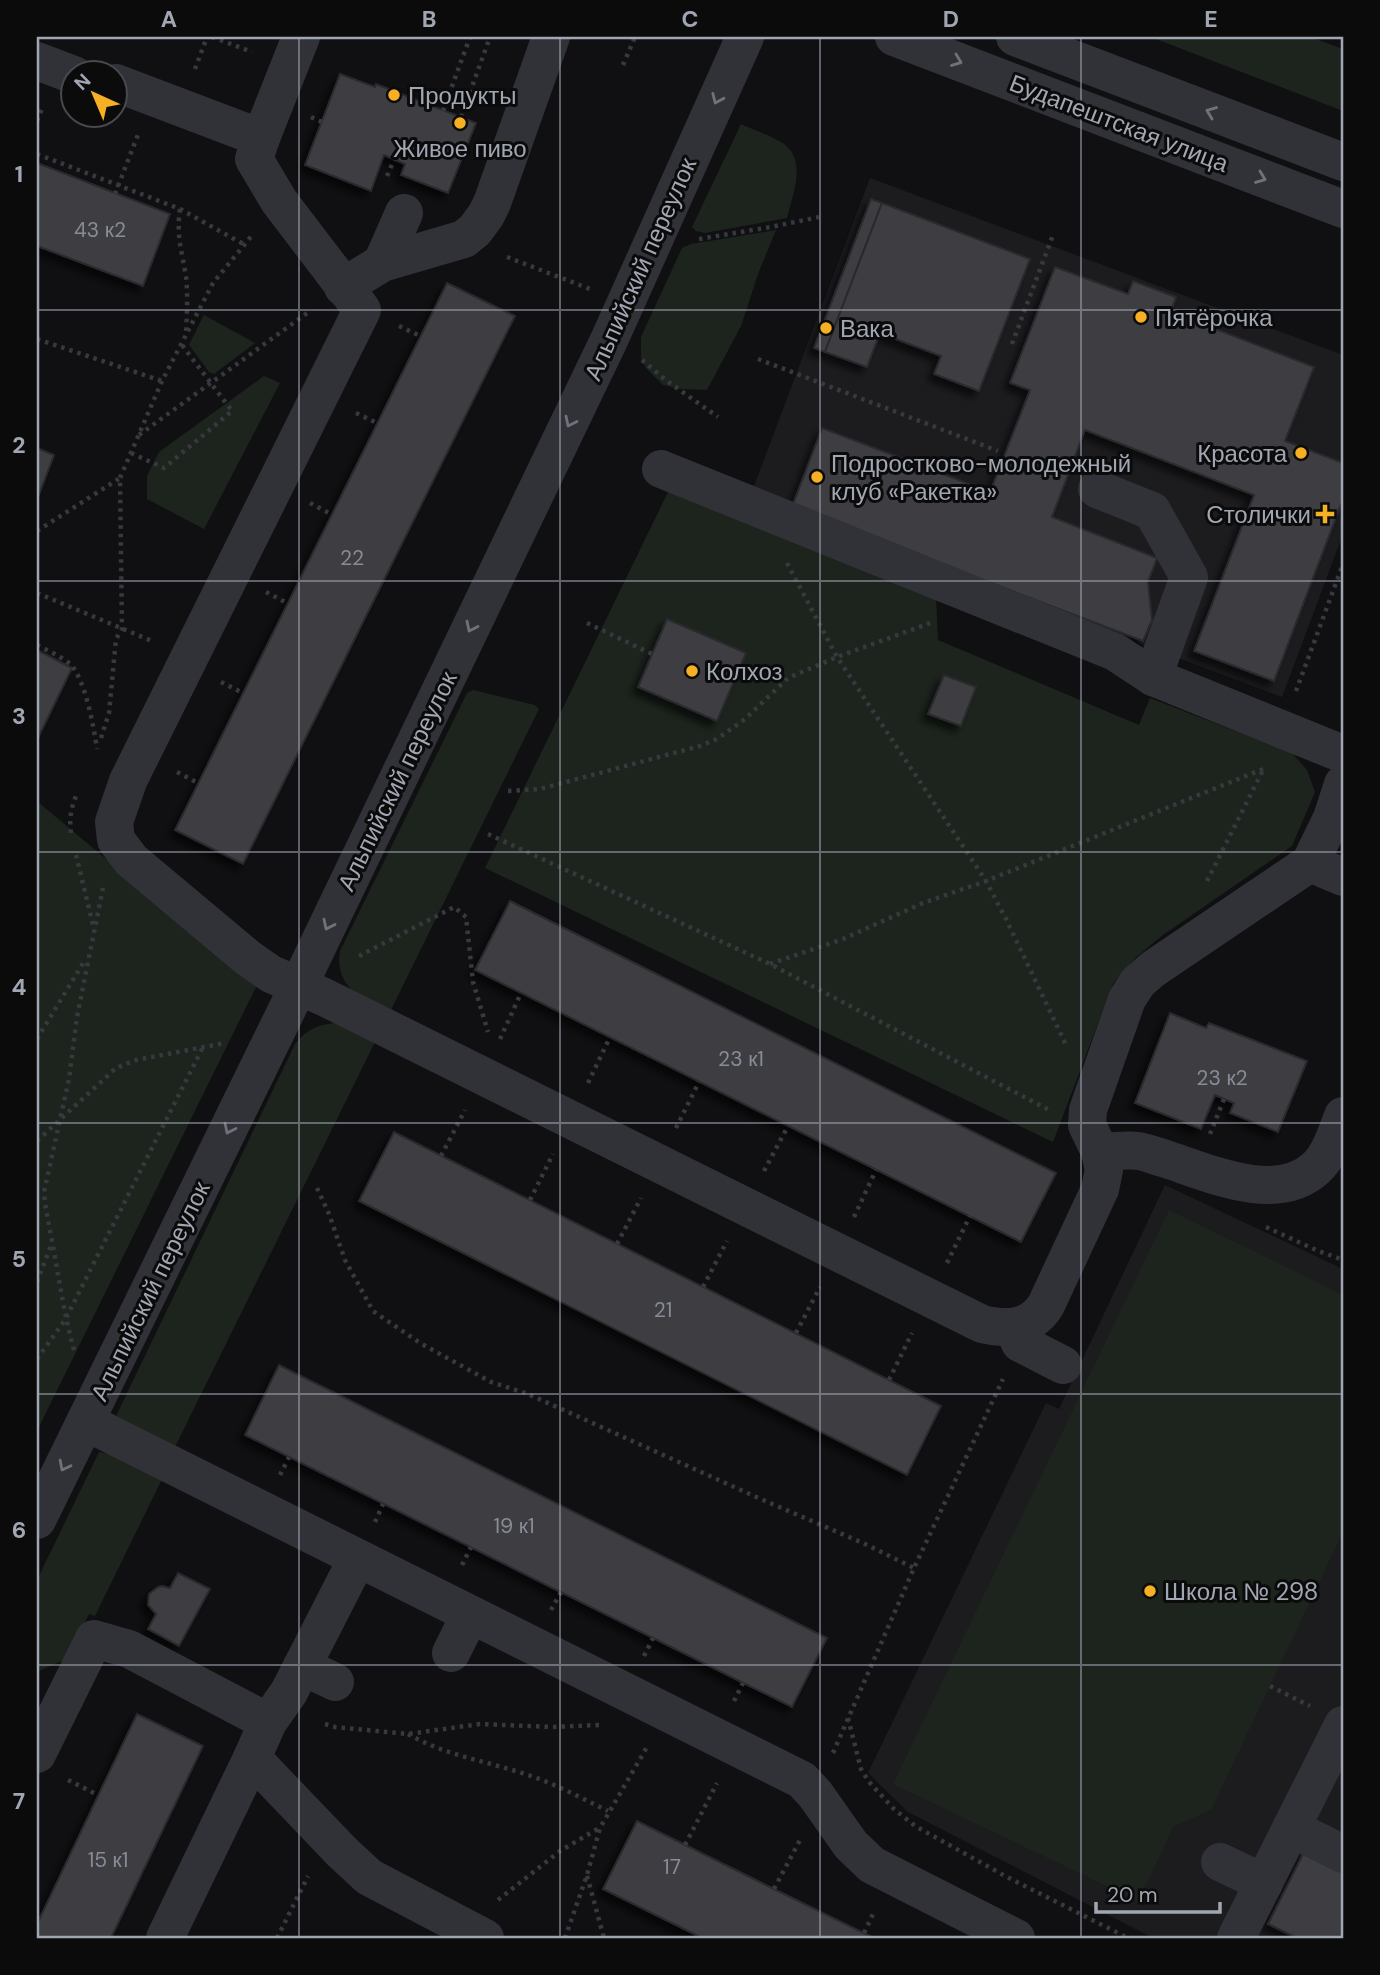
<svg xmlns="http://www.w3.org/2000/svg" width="1380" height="1975" font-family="'DM Sans',sans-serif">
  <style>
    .built { fill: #1c1c1f }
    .green { fill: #1c241d }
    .building { fill: #3c3d42; stroke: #2a2a2e; stroke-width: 2; filter: url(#shadow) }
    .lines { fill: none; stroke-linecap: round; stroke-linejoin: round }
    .path { stroke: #37393e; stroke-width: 4.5; stroke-dasharray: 3.5 5; stroke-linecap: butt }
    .minor { stroke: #313237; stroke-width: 38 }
    .oneway { stroke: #6f727b }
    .grid { fill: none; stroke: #a1a6b3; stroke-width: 2; stroke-opacity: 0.55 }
    .poi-dot { fill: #f7af23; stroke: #0b0b0c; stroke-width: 2.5 }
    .labels { text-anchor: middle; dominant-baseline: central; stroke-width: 6; stroke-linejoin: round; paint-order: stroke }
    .number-label { font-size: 21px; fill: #888c97 }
    .poi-label { font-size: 24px; fill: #a1a6b3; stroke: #0b0b0c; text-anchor: start }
    .street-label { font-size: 24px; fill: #a1a6b3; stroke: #0b0b0c }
    .neatline { fill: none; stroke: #a1a6b3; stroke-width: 2.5 }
    .grid-label { font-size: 23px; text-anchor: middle; font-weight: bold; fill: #a1a6b3 }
  </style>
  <defs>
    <filter id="shadow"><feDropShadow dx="-6" dy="6" stdDeviation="3.5" flood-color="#0009"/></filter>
  </defs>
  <rect width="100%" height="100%" fill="#101012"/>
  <!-- built -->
  <g class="built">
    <path d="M 870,178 L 1343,355 L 1343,534 L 1282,697 L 750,497 Z"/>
    <path d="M 1165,1185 L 1343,1269 L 1343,1938 L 1153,1938 L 908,1812 L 868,1773 L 1046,1403 L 1059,1409 Z"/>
  </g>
  <!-- green -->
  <g class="green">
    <path d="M 1151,37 L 1310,37 L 1343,49 L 1343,111 Z"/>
    <path d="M 741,124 C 754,130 769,135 781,142 C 808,158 793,194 787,218 L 705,233 L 696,231 L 692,227 Z"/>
    <path d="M 776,230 L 758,274 L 741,326 L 707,390 L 681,389 L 663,385 L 646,368 L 641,358 L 641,337 L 682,248 L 691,244 Z"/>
    <path d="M 204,315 L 255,343 L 214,374 L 209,372 L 189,345 Z"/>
    <path d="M 264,376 L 280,383 L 204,529 L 147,499 L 147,476 L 159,452 Z"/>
    <path d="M 669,490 L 936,596 L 938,640 L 1139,725 L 1150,698 L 1292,753 L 1307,770 L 1315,792 L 1292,846 L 1163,935 L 1135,958 L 1113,984 L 1053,1142 L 485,868 Z"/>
    <path d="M 473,690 L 535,705 L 539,709 L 388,1016 C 363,1000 334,986 340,951 L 467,693 Z"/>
    <path d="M 38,802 L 257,985 L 37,1431 L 37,804 Z"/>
    <path d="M 334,1023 L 377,1038 L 172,1453 L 116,1416 L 295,1044 C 306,1030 317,1025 334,1023 Z"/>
    <path d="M 1169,1210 L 1343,1295 L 1343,1532 L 1211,1810 L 1174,1826 L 1138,1901 L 893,1784 Z"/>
    <path d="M 99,1452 L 133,1459 L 164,1475 L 95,1616 L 89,1614 L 66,1659 L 37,1672 L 37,1580 Z"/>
  </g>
  <!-- building -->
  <g class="building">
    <path d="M 340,74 L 375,87 L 376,84 L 476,123 L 448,193 L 401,175 L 405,164 L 384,155 L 371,191 L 305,165 Z"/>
    <path d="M 37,163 L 170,214 L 143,286 L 37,246 Z"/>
    <path d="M 871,199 L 882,203 L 825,352 L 814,348 Z"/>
    <path d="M 882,203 L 1030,259 L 979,391 L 934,374 L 941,356 L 880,333 L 867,367 L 825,352 Z"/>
    <path d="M 1055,267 L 1128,294 L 1133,281 L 1176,297 L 1171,312 L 1314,367 L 1285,441 L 1343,463 L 1343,499 L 1274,681 L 1194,651 L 1254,495 L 1085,430 L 1052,517 L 1157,558 L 1148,582 L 1152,620 L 1143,641 L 792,507 L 822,428 L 990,492 L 1030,390 L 1010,383 Z"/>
    <path d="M 447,283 L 515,316 L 243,864 L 175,830 Z"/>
    <path d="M 37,448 L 54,455 L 37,500 Z"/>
    <path d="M 667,619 L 746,653 L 717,721 L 638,687 Z"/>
    <path d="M 37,650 L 72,668 L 37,740 Z"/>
    <path d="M 944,675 L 976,687 L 961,726 L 928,714 Z"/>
    <path d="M 510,901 L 1056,1173 L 1021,1242 L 475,970 Z"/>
    <path d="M 1170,1013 L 1206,1028 L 1209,1023 L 1307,1061 L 1278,1132 L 1230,1113 L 1234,1103 L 1215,1095 L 1201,1129 L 1135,1103 Z"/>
    <path d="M 394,1132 L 941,1406 L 907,1475 L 359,1201 Z"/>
    <path d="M 279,1365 L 827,1638 L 792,1707 L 245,1435 Z"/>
    <path d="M 178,1573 L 210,1589 L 179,1646 L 148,1629 L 156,1614 L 148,1605 L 149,1594 L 158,1587 L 162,1586 L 170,1588 Z"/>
    <path d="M 137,1714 L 203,1746 L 111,1938 L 37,1938 L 37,1924 Z"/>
    <path d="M 637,1821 L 774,1889 L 874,1938 L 702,1938 L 603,1889 Z"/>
    <path d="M 1305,1850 L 1343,1869 L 1343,1938 L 1297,1938 L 1268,1924 Z"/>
  </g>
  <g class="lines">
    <!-- path -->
    <g class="path">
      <path d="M 212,37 L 252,52"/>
      <path d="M 623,65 L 635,37"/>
      <path d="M 195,69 L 207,37"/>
      <path d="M 443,111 L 470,37"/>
      <path d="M 311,117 L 322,122"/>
      <path d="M 461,117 L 490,37"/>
      <path d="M 37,121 L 43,106"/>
      <path d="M 37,154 L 180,209 L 245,245"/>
      <path d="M 387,176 L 394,160"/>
      <path d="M 115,194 L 139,132"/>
      <path d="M 180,209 C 176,237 182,250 186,277 C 188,295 187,314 186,333"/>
      <path d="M 699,239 L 771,227 L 819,217"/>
      <path d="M 507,257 L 590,289"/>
      <path d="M 399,326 L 420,336"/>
      <path d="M 37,339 L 162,381"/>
      <path d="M 1012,344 L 1053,235"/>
      <path d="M 758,359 L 998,451"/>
      <path d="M 642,360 L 667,381 L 718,417"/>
      <path d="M 356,413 L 377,423"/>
      <path d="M 139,435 L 310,311"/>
      <path d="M 131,453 L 164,468 L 232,411 L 182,345"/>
      <path d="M 310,503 L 331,514"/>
      <path d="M 37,531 L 120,478"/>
      <path d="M 787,563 L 837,657 L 986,881 L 1006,919 L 1066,1045"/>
      <path d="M 266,592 L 287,603"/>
      <path d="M 37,593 L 152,641"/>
      <path d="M 587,623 L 652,654"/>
      <path d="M 37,645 C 48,651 61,656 70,664 C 85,678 94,728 97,749"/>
      <path d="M 221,682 L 243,693"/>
      <path d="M 1296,691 L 1343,564"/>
      <path d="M 101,738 L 109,713 L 116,639 L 122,629 L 120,478 L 162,381 L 213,283 L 254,233"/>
      <path d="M 177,772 L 198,783"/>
      <path d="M 508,791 L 540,789 L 700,746 L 717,739 L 745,719 L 788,678 L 837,657 L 933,622"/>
      <path d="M 71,833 C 69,819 71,807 77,794"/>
      <path d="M 488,834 L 770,964 L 1049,1110"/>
      <path d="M 76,855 L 94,929"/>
      <path d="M 1207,881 L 1263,770"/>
      <path d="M 359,956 L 454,907 L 466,917 L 473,982 L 488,1032"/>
      <path d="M 770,964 L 843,939 L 923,903 L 986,881 L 1263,769"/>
      <path d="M 37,1039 L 85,960"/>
      <path d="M 500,1039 L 521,993"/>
      <path d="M 588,1083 L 610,1037"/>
      <path d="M 676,1128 L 699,1082"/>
      <path d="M 1210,1134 L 1224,1099"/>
      <path d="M 37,1141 L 116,1068 L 136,1060 L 225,1043"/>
      <path d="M 441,1156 L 465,1110"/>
      <path d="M 764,1171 L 788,1126"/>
      <path d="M 317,1188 L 329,1214 L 345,1260 L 373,1311 L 420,1343 L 491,1382 L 528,1394 L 763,1500 L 863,1543 L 914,1568"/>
      <path d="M 530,1200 L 553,1154"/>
      <path d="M 854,1217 L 876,1170"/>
      <path d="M 1266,1227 L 1316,1250 L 1343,1260"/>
      <path d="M 617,1244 L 641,1198"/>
      <path d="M 947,1263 L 970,1216"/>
      <path d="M 37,1282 L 52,1243"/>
      <path d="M 703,1287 L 727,1241"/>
      <path d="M 796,1333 L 820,1287"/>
      <path d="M 74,1350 C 64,1314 59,1278 52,1241 C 49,1224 45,1209 44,1192 L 69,1079 L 77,1017 L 103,888"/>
      <path d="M 37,1359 L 65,1320 L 203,1047"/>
      <path d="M 889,1380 L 912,1333"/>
      <path d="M 280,1475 L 289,1457"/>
      <path d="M 375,1522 L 383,1504"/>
      <path d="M 462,1565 L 471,1547"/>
      <path d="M 551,1610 L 561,1592"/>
      <path d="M 644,1656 L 653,1638"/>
      <path d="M 1270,1686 L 1310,1706"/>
      <path d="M 734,1701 L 743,1683"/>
      <path d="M 848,1718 L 861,1769 L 869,1782 L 894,1809 L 915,1826 L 1007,1877 L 1128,1938"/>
      <path d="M 325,1724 L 335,1727 L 408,1734 L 480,1724 L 552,1727 L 599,1725"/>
      <path d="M 408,1734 C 444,1755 486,1761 525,1774 C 554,1783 581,1798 608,1811"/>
      <path d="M 833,1753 L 914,1568 L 1003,1379"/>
      <path d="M 68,1780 L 98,1795"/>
      <path d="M 685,1845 L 717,1783"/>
      <path d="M 587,1876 L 604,1938"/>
      <path d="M 774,1889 L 800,1840"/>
      <path d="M 498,1900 L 560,1851 L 599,1828"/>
      <path d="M 864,1933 L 874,1912"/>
      <path d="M 277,1938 L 308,1876"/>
      <path d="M 565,1938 L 587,1875 L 600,1828 L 647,1747"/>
    </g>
    <!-- minor -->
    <g class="minor">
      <path d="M 301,37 L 261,138 L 254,159 L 279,201 L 362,310 L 128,781 L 114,822 L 116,840 L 131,860 L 248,958 L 271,974 L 324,997 L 982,1324 C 1008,1330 1031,1329 1046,1305 L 1100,1189 L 1104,1170 L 1100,1152 L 1087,1125 L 1088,1110 L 1127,999 L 1138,982 L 1153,969 L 1310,863 L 1332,818 L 1343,784"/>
      <path d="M 894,37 L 1343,209"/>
      <path d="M 1015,37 L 1343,162"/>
      <path d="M 37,61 L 74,75"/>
      <path d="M 116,83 L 261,138"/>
      <path d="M 382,263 L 404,213"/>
      <path d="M 343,287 L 382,263 L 464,239 L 475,230 L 486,215 L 492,203 L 551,37"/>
      <path d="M 661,469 L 1115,652 L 1153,677 L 1343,754"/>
      <path d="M 1097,489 L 1152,511 L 1189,577 L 1153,677"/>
      <path d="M 1310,863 L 1343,877"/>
      <path d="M 1100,1152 C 1112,1152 1126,1149 1138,1151 C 1146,1152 1155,1156 1163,1158 C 1207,1172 1276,1205 1316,1168 C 1330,1155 1336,1134 1343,1116"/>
      <path d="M 1013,1327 L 1020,1343 L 1063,1365"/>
      <path d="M 86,1422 L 802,1780 L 815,1794 L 851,1845 L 872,1865 L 1016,1938"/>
      <path d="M 37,1520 L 299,985 L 610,338 L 745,37"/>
      <path d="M 451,1653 L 470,1615"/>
      <path d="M 302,1666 L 335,1682"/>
      <path d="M 37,1754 L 94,1639 L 129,1649 L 268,1722"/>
      <path d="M 252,1758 L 342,1852 L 369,1877 L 485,1938"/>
      <path d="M 1291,1828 L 1343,1854"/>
      <path d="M 1220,1862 L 1264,1883"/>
      <path d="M 165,1938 L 252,1758 L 268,1722 L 289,1692 L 357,1559"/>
      <path d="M 1236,1938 L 1343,1725"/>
    </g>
  </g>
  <!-- one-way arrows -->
  <defs><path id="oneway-chevron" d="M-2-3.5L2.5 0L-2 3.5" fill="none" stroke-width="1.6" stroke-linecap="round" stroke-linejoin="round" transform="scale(1.75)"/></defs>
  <g class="oneway">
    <use href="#oneway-chevron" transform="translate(957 61) rotate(21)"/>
    <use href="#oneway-chevron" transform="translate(717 99) rotate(114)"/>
    <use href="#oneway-chevron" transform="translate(1211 112) rotate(-159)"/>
    <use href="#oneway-chevron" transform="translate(1261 178) rotate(21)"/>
    <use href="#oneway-chevron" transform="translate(570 422) rotate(116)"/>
    <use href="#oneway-chevron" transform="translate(471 627) rotate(116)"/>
    <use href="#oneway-chevron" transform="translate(328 925) rotate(116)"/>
    <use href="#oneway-chevron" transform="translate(229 1129) rotate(116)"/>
    <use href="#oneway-chevron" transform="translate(64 1466) rotate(117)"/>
  </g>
  <!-- grid -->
  <path class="grid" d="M 299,37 L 299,1938M 560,37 L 560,1938M 820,37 L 820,1938M 1081,37 L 1081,1938M 37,310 L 1343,310M 37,581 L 1343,581M 37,852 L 1343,852M 37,1123 L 1343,1123M 37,1394 L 1343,1394M 37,1665 L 1343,1665"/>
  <!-- markers -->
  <g class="poi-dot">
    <circle cx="394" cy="95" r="7"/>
    <circle cx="460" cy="123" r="7"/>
    <circle cx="1141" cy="317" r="7"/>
    <circle cx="826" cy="328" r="7"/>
    <circle cx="1301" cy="453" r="7"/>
    <circle cx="817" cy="477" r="7"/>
    <path d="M1321.5 503.5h7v7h7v7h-7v7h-7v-7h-7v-7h7z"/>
    <circle cx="692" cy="671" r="7"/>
    <circle cx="1150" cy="1591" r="7"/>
  </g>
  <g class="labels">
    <!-- number labels -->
    <g class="number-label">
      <text x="100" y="230">43 к2</text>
      <text x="352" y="558">22</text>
      <text x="741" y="1059">23 к1</text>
      <text x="1222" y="1078">23 к2</text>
      <text x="663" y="1310">21</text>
      <text x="514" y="1526">19 к1</text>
      <text x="108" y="1860">15 к1</text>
      <text x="672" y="1867">17</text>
    </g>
    <!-- poi labels -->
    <g class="poi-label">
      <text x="408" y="95">Продукты</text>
      <text x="460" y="148" text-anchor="middle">Живое пиво</text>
      <text x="1155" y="317">Пятёрочка</text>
      <text x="840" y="328">Вака</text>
      <text x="1287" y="453" text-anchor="end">Красота</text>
      <text x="831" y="463">Подростково-молодежный<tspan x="831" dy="28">клуб «Ракетка»</tspan></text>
      <text x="1311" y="514" text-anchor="end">Столички</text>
      <text x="706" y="671">Колхоз</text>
      <text x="1164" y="1591">Школа № 298</text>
    </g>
    <!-- street labels -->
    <g class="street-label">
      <text transform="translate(1119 123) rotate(21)">Будапештская улица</text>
      <text transform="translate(640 269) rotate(-66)">Альпийский переулок</text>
      <text transform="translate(397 781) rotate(-64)">Альпийский переулок</text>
      <text transform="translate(150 1291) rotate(-64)">Альпийский переулок</text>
    </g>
  </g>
  <!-- border -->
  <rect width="1380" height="1975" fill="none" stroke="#0b0b0c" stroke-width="77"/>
  <!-- north arrow -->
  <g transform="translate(94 94) rotate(316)"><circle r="33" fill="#0b0b0c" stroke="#47494f" stroke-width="2"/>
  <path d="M0-5L12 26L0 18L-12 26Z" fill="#f7af23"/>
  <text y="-10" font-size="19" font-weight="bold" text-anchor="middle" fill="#a1a6b3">N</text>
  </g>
  <!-- scale -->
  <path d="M1096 1902v10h124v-10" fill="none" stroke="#a1a6b3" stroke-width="3.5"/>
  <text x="1107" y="1902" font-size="21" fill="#a1a6b3" stroke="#0b0b0c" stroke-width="5" paint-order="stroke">20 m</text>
  <rect x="38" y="38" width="1304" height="1899" class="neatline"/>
  <g class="grid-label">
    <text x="169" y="27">A</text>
    <text x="429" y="27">B</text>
    <text x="690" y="27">C</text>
    <text x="951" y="27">D</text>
    <text x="1211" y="27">E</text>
    <text x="19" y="182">1</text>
    <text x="19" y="453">2</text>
    <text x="19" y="724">3</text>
    <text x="19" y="995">4</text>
    <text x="19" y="1267">5</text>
    <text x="19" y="1538">6</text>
    <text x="19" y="1809">7</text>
  </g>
</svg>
